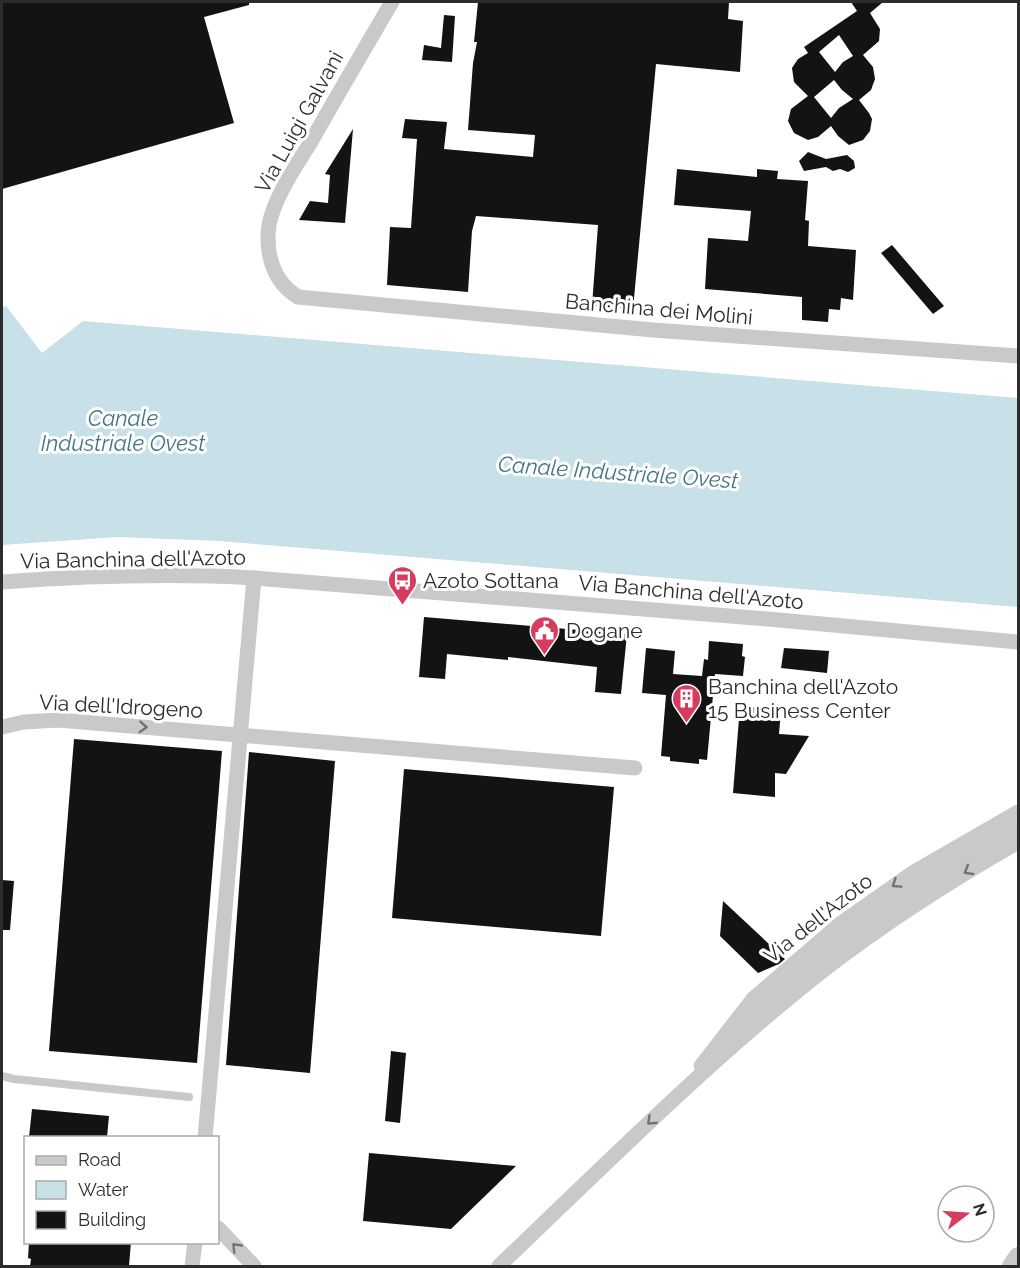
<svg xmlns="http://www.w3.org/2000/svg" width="1020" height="1268" font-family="Raleway,sans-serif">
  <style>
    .water { fill: #c8e0e7 }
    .building { fill: #131313; fill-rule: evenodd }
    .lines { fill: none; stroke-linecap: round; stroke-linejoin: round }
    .service { stroke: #c9c9c9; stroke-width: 8 }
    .minor { stroke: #c9c9c9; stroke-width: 15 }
    .tertiary { stroke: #c9c9c9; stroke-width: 18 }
    .oneway { stroke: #737373 }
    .labels { text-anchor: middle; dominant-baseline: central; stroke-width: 6; stroke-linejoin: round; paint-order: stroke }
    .street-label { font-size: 21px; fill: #2c2c2c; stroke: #fff }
    .poi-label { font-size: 21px; fill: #2c2c2c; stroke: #fff; text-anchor: start }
    .water-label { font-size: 22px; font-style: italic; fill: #427687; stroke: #fff }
  </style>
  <rect width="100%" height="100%" fill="#fff"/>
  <!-- water -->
  <path class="water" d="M 6,306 L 42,353 L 83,321 L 1018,398 L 1018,607 L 219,541 L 118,537 L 2,545 L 2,308 Z"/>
  <!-- building -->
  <g class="building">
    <path d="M 2,2 L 249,2 L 249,5 L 204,17 L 234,123 L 2,189 Z"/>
    <path d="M 478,2 L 729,2 L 728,19 L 743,21 L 740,72 L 656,64 L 633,309 L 592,306 L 598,225 L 476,216 L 472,231 L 468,292 L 387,285 L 390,227 L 411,228 L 417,139 L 402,138 L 405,119 L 447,122 L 444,149 L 533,157 L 535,135 L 468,130 L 473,63 L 477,42 L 474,42 Z"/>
    <path d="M 851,2 L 883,2 L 870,13 L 880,29 L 879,41 L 863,55 L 873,67 L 875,79 L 871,90 L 859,100 L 869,113 L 872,119 L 870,131 L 863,140 L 849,145 L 838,136 L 831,126 L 818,137 L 808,140 L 794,133 L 788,121 L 791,109 L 808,96 L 794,82 L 792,68 L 798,59 L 808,53 L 804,47 L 857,11 ZM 839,35 L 853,56 L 843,62 L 835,72 L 819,52 ZM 834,80 L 842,90 L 853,99 L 839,108 L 831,118 L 814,97 Z"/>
    <path d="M 444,15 L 455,16 L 452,62 L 422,60 L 424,45 L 441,48 Z"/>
    <path d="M 353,129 L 345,223 L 299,220 L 310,201 L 328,203 L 330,175 L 325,174 Z"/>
    <path d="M 808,152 L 826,159 L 847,155 L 854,161 L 855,168 L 848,172 L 840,169 L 833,171 L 826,167 L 804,171 L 799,161 Z"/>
    <path d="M 677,169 L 757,177 L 757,169 L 778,171 L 777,179 L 808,181 L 805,220 L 809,221 L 808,246 L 856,250 L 853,300 L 841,298 L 840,310 L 829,309 L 828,322 L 802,320 L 802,297 L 705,289 L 708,238 L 748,241 L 751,211 L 674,205 Z"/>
    <path d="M 892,245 L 944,306 L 933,314 L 881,253 Z"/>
    <path d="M 424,617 L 627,634 L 621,694 L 595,692 L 597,667 L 508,657 L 508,660 L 447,654 L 445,679 L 419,677 Z"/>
    <path d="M 709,641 L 743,644 L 742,656 L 745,657 L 743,676 L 715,674 L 707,760 L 699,759 L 699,764 L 670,761 L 670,757 L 661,756 L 666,695 L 642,693 L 646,648 L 675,651 L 673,674 L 702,676 L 704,659 L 708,660 Z"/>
    <path d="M 784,648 L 829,651 L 827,673 L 781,668 Z"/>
    <path d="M 740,706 L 781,710 L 779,734 L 809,736 L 786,774 L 775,773 L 775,797 L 733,793 Z"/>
    <path d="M 74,739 L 222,751 L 197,1063 L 49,1051 Z"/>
    <path d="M 249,752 L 335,761 L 310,1073 L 226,1065 Z"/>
    <path d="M 404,769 L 614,787 L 601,936 L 392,918 Z"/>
    <path d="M 2,880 L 14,881 L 10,930 L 2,930 Z"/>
    <path d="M 723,901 L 785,959 L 779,964 L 758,973 L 720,936 Z"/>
    <path d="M 391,1051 L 406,1053 L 400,1123 L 385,1121 Z"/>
    <path d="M 32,1109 L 109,1116 L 107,1137 L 29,1137 Z"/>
    <path d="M 369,1153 L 516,1166 L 451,1229 L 363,1221 Z"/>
    <path d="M 29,1242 L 131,1242 L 129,1266 L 30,1266 L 31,1259 L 28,1258 Z"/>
  </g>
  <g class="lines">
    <!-- service -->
    <path class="service" d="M 2,1076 L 14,1079 L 189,1097"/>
    <!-- minor -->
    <g class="minor">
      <path d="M 392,2 C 365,48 338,94 312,140 C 297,165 274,197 269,225 C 265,253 273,282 298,297 L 653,330 L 1018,356"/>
      <path d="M 2,582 C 86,576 169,573 254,578 L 768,619 L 1018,642"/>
      <path d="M 2,727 L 24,722 L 58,720 L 635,768"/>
      <path d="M 741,1028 C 819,945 919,881 1018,829"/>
      <path d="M 701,1066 L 753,999 L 840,924 L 914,872 L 1018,812"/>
      <path d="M 205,1138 L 254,578"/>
      <path d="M 218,1228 L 254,1266"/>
      <path d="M 192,1266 L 195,1242"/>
      <path d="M 499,1266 C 604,1166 707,1062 821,972 C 884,923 950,881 1018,842"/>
    </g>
    <!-- tertiary -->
    <path class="tertiary" d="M 1011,1266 L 1018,1256"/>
  </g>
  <!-- one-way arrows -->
  <defs><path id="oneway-chevron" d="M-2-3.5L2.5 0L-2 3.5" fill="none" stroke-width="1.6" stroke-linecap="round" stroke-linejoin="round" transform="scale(1.5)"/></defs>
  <g class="oneway">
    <use href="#oneway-chevron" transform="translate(143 727) rotate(4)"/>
    <use href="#oneway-chevron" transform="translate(968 871) rotate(149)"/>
    <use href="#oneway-chevron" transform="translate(896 884) rotate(146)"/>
    <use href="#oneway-chevron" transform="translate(651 1121) rotate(136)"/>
    <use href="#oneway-chevron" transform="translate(236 1247) rotate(-134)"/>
  </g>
  <!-- icons -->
  <defs>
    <symbol id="bus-pin" viewBox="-11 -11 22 30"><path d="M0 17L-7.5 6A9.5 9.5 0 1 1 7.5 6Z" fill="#d63c5e" stroke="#fff"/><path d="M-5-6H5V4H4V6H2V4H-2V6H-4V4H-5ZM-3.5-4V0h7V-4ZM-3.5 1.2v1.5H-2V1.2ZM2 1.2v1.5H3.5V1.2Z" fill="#fff"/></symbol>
    <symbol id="civic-pin" viewBox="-11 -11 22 30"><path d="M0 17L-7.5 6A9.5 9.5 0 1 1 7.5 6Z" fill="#d63c5e" stroke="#fff"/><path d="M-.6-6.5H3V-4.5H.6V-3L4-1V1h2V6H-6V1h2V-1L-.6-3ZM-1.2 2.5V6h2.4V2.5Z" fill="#fff"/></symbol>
    <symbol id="building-pin" viewBox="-11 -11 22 30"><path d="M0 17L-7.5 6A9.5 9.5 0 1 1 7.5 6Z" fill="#d63c5e" stroke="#fff"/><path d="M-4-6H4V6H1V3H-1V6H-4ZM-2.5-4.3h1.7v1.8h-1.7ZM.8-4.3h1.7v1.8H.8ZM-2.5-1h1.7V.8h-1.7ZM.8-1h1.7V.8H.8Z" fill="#fff"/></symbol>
  </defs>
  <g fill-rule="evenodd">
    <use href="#bus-pin" x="386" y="564" width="33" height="45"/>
    <use href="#civic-pin" x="528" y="614" width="33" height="45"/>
    <use href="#building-pin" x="670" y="682" width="33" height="45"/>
  </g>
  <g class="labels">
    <!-- street labels -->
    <g class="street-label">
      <text transform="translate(299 122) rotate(-61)">Via Luigi Galvani</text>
      <text transform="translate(659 309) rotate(5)">Banchina dei Molini</text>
      <text transform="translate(133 559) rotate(-1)">Via Banchina dell'Azoto</text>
      <text transform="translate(691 592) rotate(5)">Via Banchina dell'Azoto</text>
      <text transform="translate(121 706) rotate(3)">Via dell'Idrogeno</text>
      <text transform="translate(818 918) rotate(-38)">Via dell'Azoto</text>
    </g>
    <!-- poi labels -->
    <g class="poi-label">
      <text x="423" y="580">Azoto Sottana</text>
      <text x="566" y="630">Dogane</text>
      <text x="708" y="686">Banchina dell'Azoto<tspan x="708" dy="24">15 Business Center</tspan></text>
    </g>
    <!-- water labels -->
    <g class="water-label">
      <text x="123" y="418">Canale<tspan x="123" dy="25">Industriale Ovest</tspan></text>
      <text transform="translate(618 472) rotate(4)">Canale Industriale Ovest</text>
    </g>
  </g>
  <!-- border -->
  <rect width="1020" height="1268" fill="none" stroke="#2c2c2c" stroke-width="6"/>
  <!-- legend -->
  <rect x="24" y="1136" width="195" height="108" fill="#ffffff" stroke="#ababab" stroke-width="1.5"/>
  <rect x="36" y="1156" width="30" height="9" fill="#c9c9c9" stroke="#ababab" stroke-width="1.5"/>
  <text x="78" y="1166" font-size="18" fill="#2c2c2c">Road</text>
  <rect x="36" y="1181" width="30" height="18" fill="#c8e0e7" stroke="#ababab" stroke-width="1.5"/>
  <text x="78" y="1196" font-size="18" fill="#2c2c2c">Water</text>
  <rect x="36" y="1211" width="30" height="18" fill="#131313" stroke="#ababab" stroke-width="1.5"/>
  <text x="78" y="1226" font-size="18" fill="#2c2c2c">Building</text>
  <!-- north arrow -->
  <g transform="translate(966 1214) rotate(73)"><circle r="28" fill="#ffffff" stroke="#ababab" stroke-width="1.5"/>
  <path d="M0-4.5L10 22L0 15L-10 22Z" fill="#d63c5e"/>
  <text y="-9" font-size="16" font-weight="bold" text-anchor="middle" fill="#2c2c2c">N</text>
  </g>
</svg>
